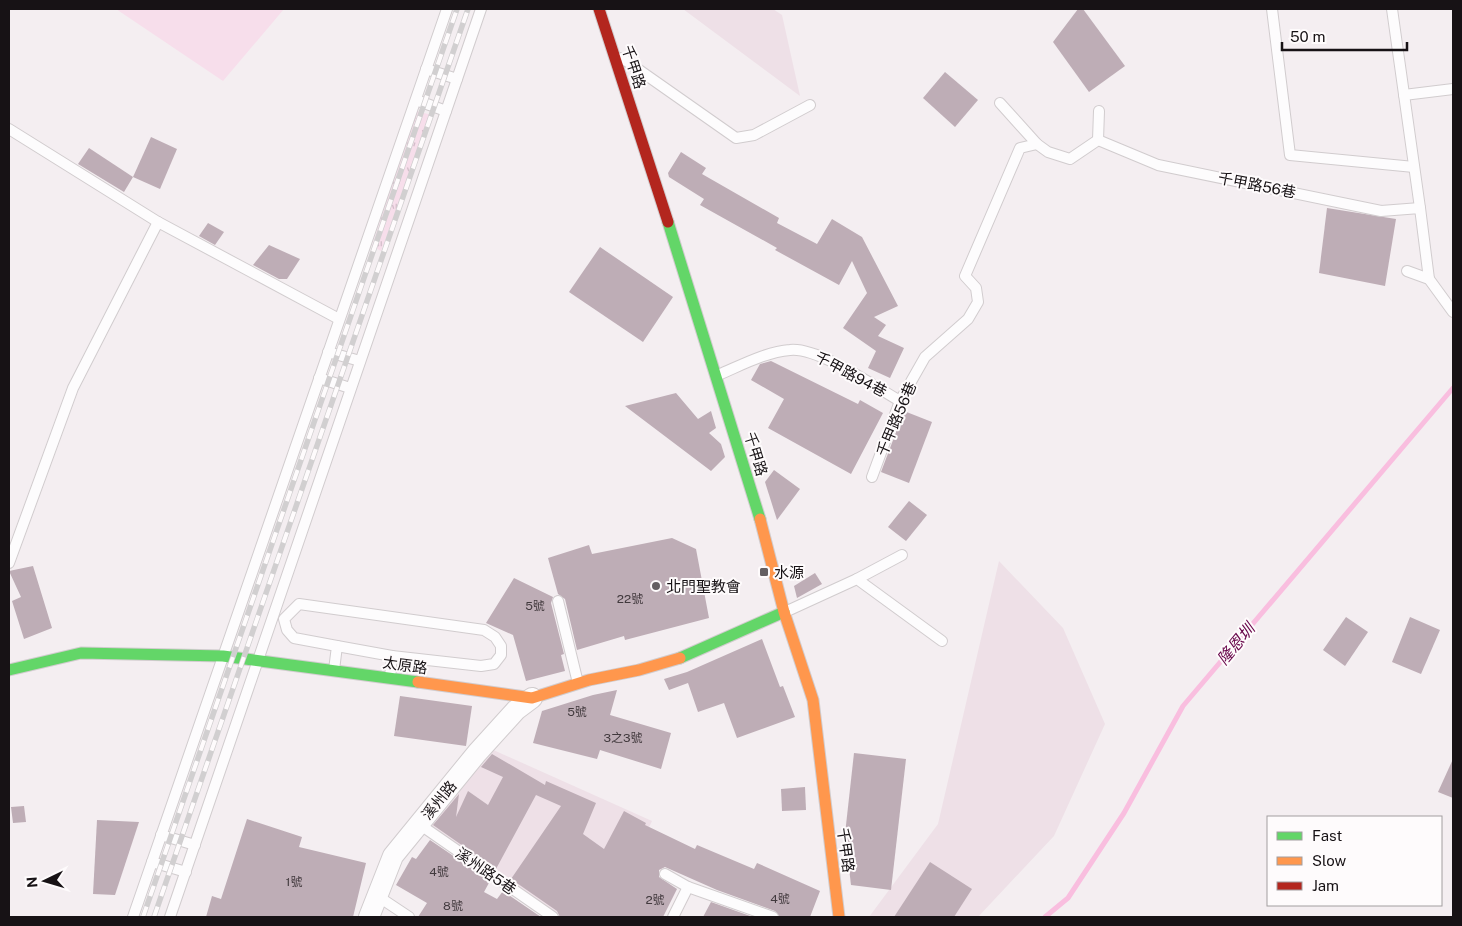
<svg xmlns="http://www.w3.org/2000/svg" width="1462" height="926" font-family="'Public Sans','Noto Sans TC',sans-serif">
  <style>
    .built { fill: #eee0e7 }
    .grass { fill: #f7deeb }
    .park { fill: url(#park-tufts) }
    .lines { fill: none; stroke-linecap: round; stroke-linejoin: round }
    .stream { stroke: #f9bedf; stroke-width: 5 }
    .building { fill: #beadb6 }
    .lane-casing { stroke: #d1ccce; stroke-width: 12 }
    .street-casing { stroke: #d1ccce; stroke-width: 22 }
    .fast-casing { stroke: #d1ccce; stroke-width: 13 }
    .slow-casing { stroke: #d1ccce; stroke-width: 13 }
    .jam-casing { stroke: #d1ccce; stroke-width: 13 }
    .lane { stroke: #fdfcfd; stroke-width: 10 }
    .street { stroke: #fdfcfd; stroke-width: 20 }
    .fast { stroke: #63d668; stroke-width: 11 }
    .slow { stroke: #ff974d; stroke-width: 11 }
    .jam { stroke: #b3261e; stroke-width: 11 }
    .rail-casing { stroke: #d1cfd0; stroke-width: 5.5 }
    .rail { stroke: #fefbfc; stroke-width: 4; stroke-dasharray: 11; stroke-linecap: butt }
    .poi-dot { fill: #645f62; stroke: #fefbfc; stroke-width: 2 }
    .labels { text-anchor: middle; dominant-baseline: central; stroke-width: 4; stroke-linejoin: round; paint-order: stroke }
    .number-label { font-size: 12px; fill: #41393d }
    .street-label { font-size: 15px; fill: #171215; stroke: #fefbfc }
    .poi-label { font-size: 15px; fill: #171215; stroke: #fefbfc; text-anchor: start }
    .water-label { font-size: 16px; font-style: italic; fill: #670449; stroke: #fefbfc }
  </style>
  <defs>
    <pattern id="park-tufts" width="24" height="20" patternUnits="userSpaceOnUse" patternTransform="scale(1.25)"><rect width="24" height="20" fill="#f7deeb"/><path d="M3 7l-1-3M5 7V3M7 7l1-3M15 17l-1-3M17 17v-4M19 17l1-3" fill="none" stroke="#d3bdc9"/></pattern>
  </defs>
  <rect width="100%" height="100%" fill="#f4eef1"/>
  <!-- built -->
  <g class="built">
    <path d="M 683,9 L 773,9 L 782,15 L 800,96 Z"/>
    <path d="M 999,561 L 1063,628 L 1105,724 L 1054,836 L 978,917 L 869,917 L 938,824 Z"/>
    <path d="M 489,748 L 652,821 L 606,917 L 560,917 L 427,828 Z"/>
  </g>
  <!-- grass -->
  <path class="grass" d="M 116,9 L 284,9 L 223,81 Z"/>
  <!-- park -->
  <path class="park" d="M 416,111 L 432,115 L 381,251 L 372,246 Z"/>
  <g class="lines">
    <!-- stream -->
    <path class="stream" d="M 1045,917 L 1068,898 L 1124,813 L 1183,706 L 1453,388"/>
  </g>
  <!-- building -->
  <g class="building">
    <path d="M 1078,9 L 1083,9 L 1125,66 L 1089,92 L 1053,42 Z"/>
    <path d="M 945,72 L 978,100 L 955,127 L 923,98 Z"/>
    <path d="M 151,137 L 177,149 L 160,189 L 133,177 Z"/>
    <path d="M 89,148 L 133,177 L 124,192 L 78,164 Z"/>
    <path d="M 681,152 L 706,168 L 702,174 L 779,218 L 777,223 L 817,244 L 832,219 L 862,237 L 898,306 L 874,317 L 886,325 L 878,336 L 904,348 L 890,378 L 868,368 L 876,351 L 843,328 L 867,293 L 852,261 L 839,285 L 775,250 L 777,248 L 700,205 L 704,199 L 669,177 L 668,173 Z"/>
    <path d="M 1327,208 L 1396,219 L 1385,286 L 1319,273 Z"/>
    <path d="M 208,223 L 224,232 L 215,245 L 199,236 Z"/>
    <path d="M 269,245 L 300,259 L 287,279 L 279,279 L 253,265 Z"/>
    <path d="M 600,247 L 673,297 L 643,342 L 569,292 Z"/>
    <path d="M 771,361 L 858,404 L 860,400 L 883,413 L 851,474 L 768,428 L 784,399 L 751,380 L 760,364 Z"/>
    <path d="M 676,393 L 698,419 L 711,411 L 716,428 L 709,433 L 721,444 L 725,457 L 711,471 L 625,406 Z"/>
    <path d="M 904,411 L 932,422 L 909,483 L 881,472 Z"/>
    <path d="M 774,470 L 800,489 L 777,520 L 765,482 Z"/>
    <path d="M 909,501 L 927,515 L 906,541 L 888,527 Z"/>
    <path d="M 672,538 L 696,549 L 709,618 L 625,640 L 624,636 L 577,650 L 565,599 L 558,594 L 548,558 L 589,545 L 592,554 Z"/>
    <path d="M 33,566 L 52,628 L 24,639 L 12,601 L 21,597 L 9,571 Z"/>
    <path d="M 815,573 L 822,584 L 797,598 L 794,586 Z"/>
    <path d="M 514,578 L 553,597 L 551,603 L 564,654 L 561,655 L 565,671 L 526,681 L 513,635 L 486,623 Z"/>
    <path d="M 1346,617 L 1368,632 L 1345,666 L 1323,650 Z"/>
    <path d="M 1410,617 L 1440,630 L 1421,674 L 1392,662 Z"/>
    <path d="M 762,639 L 780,687 L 783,686 L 795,717 L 737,738 L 724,703 L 698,712 L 688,683 L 669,690 L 664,679 L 687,672 Z"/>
    <path d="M 617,690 L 610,715 L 671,733 L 661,769 L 600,750 L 597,759 L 533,743 L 542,711 L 593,695 Z"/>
    <path d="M 400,696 L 472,706 L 466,746 L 394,736 Z"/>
    <path d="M 854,753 L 906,759 L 891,890 L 851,885 L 845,834 Z"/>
    <path d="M 492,754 L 545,785 L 546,781 L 596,803 L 583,834 L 604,849 L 624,811 L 646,823 L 645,825 L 695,849 L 697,845 L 754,869 L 757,863 L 820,891 L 810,917 L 780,917 L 775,911 L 717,890 L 665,867 L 659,870 L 659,877 L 677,889 L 663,917 L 560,917 L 557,911 L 511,879 L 561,806 L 536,795 L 496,869 L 433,825 L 459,794 L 456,817 L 468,791 L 488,805 L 503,777 L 481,767 Z"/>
    <path d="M 1453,759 L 1453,798 L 1438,792 Z"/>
    <path d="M 805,787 L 806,810 L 782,811 L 781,789 Z"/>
    <path d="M 24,806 L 26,822 L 13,823 L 11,807 Z"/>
    <path d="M 247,819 L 302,837 L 299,847 L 366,863 L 353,917 L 206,917 L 212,896 L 221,899 Z"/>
    <path d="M 97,820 L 139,822 L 115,895 L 93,894 Z"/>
    <path d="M 430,840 L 490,881 L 484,892 L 497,899 L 503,891 L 541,917 L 418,917 L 427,903 L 396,885 L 412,857 L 416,859 Z"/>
    <path d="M 930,862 L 972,889 L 954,917 L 894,917 Z"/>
    <path d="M 711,902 L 753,917 L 703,917 Z"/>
  </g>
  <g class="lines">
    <defs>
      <g id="lane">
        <path d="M 1272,9 L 1290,155 L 1414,167"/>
        <path d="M 1392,9 L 1420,208"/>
        <path d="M 622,58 L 736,138 L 754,135 L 810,105"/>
        <path d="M 426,69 L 457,79"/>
        <path d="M 1404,95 L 1453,89"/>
        <path d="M 416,100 L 446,111"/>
        <path d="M 1000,103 L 1037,144 L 1048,152 L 1070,159 L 1098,140 L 1158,165 L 1381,211 L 1420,208 L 1429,279"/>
        <path d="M 9,129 L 158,222 L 339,319"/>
        <path d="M 1098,140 L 1099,111"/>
        <path d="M 1407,271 L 1429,279 L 1453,312"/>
        <path d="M 328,352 L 360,361"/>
        <path d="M 718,375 C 740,366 765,352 790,350 C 818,347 874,386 900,401"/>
        <path d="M 319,378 L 350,388"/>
        <path d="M 872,477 L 900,401 L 925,357 L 968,319 L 978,302 L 976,288 L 965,276 L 1020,148 L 1037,144"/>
        <path d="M 9,563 L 73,388 L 158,222"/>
        <path d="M 857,579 L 902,555"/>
        <path d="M 558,601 L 578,683"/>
        <path d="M 785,612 L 857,579 L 942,641"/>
        <path d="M 337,646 L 392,656"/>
        <path d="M 334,670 L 337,646 L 294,638 L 287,630 L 284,619 L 299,604 L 484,630 L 495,637 L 501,646 L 501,655 L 494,664 L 481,666 L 392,656 L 390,677"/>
        <path d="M 419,824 L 553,917"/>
        <path d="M 161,835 L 195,845"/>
        <path d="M 152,862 L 186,872"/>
        <path d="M 665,874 L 688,887 L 773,917"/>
        <path d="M 376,895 L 409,917"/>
        <path d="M 133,917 L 447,9"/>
        <path d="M 170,917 L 481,9"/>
        <path d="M 673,917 L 688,887"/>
      </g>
      <path id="street" d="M 369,917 L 393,856 L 477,753 L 516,710 L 532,698"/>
      <g id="fast">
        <path d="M 668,222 L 760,519"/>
        <path d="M 680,658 L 784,612"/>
        <path d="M 9,670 L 81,653 L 223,656 L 418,682"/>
      </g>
      <g id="slow">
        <path d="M 760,519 L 784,612 L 813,700 L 839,917"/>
        <path d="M 418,682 L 532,698 L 589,680 L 639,670 L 680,658"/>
      </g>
      <path id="jam" d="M 599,9 L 668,222"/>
    </defs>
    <!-- lane casing -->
    <use href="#lane" class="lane-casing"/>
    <!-- street casing -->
    <use href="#street" class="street-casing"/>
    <!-- fast casing -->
    <use href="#fast" class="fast-casing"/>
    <!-- slow casing -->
    <use href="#slow" class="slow-casing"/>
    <!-- jam casing -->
    <use href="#jam" class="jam-casing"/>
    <!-- lane -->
    <use href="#lane" class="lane"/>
    <!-- street -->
    <use href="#street" class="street"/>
    <!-- fast -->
    <use href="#fast" class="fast"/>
    <!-- slow -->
    <use href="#slow" class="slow"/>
    <!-- jam -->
    <use href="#jam" class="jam"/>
    <defs>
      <g id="rail">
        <path d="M 143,917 L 457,9"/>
        <path d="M 154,917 L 468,9"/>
      </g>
    </defs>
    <!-- rail casing -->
    <use href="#rail" class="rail-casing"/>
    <!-- rail -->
    <use href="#rail" class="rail"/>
  </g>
  <!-- markers -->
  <g class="poi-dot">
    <rect x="759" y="567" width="10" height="10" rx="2.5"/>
    <circle cx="656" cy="586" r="5"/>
  </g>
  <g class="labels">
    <!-- number labels -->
    <g class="number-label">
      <text x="630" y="599">22號</text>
      <text x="535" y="606">5號</text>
      <text x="577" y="712">5號</text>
      <text x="623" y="738">3之3號</text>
      <text x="439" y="872">4號</text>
      <text x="294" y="882">1號</text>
      <text x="780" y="899">4號</text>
      <text x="655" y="900">2號</text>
      <text x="453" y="906">8號</text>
    </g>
    <!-- street labels -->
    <g class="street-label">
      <text transform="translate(634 67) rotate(72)">千甲路</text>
      <text transform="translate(1257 185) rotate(11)">千甲路56巷</text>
      <text transform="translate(851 374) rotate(28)">千甲路94巷</text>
      <text transform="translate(896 419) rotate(-67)">千甲路56巷</text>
      <text transform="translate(756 454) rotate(73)">千甲路</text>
      <text transform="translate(405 665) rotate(8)">太原路</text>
      <text transform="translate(439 800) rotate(-51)">溪州路</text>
      <text transform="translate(846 850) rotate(82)">千甲路</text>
      <text transform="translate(486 871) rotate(35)">溪州路5巷</text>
    </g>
    <!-- poi labels -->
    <g class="poi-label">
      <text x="774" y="572">水源</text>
      <text x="666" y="586">北門聖教會</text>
    </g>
    <!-- water labels -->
    <g class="water-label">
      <text transform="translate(1236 644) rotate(-50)">隆恩圳</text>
    </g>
  </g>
  <!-- border -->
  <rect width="1462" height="926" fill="none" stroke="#171215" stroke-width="20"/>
  <!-- legend -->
  <rect x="1267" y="816" width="175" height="90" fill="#fefbfc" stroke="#a29ea0"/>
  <rect x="1277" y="832" width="25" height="8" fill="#63d668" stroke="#a29ea0"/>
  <text x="1312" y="841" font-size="15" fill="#171215">Fast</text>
  <rect x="1277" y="857" width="25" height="8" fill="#ff974d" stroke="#a29ea0"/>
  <text x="1312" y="866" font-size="15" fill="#171215">Slow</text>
  <rect x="1277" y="882" width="25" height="8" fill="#b3261e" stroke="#a29ea0"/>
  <text x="1312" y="891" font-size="15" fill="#171215">Jam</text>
  <!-- north arrow -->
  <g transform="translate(45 881) rotate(265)" stroke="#fefbfc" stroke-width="4" paint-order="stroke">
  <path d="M0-4L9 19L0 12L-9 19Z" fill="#171215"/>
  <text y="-8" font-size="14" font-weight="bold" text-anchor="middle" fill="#171215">N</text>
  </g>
  <!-- scale -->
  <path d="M1282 42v8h125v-8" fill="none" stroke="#171215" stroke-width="2.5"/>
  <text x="1290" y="42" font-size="15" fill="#171215" stroke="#fefbfc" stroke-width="4" paint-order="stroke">50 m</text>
</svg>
